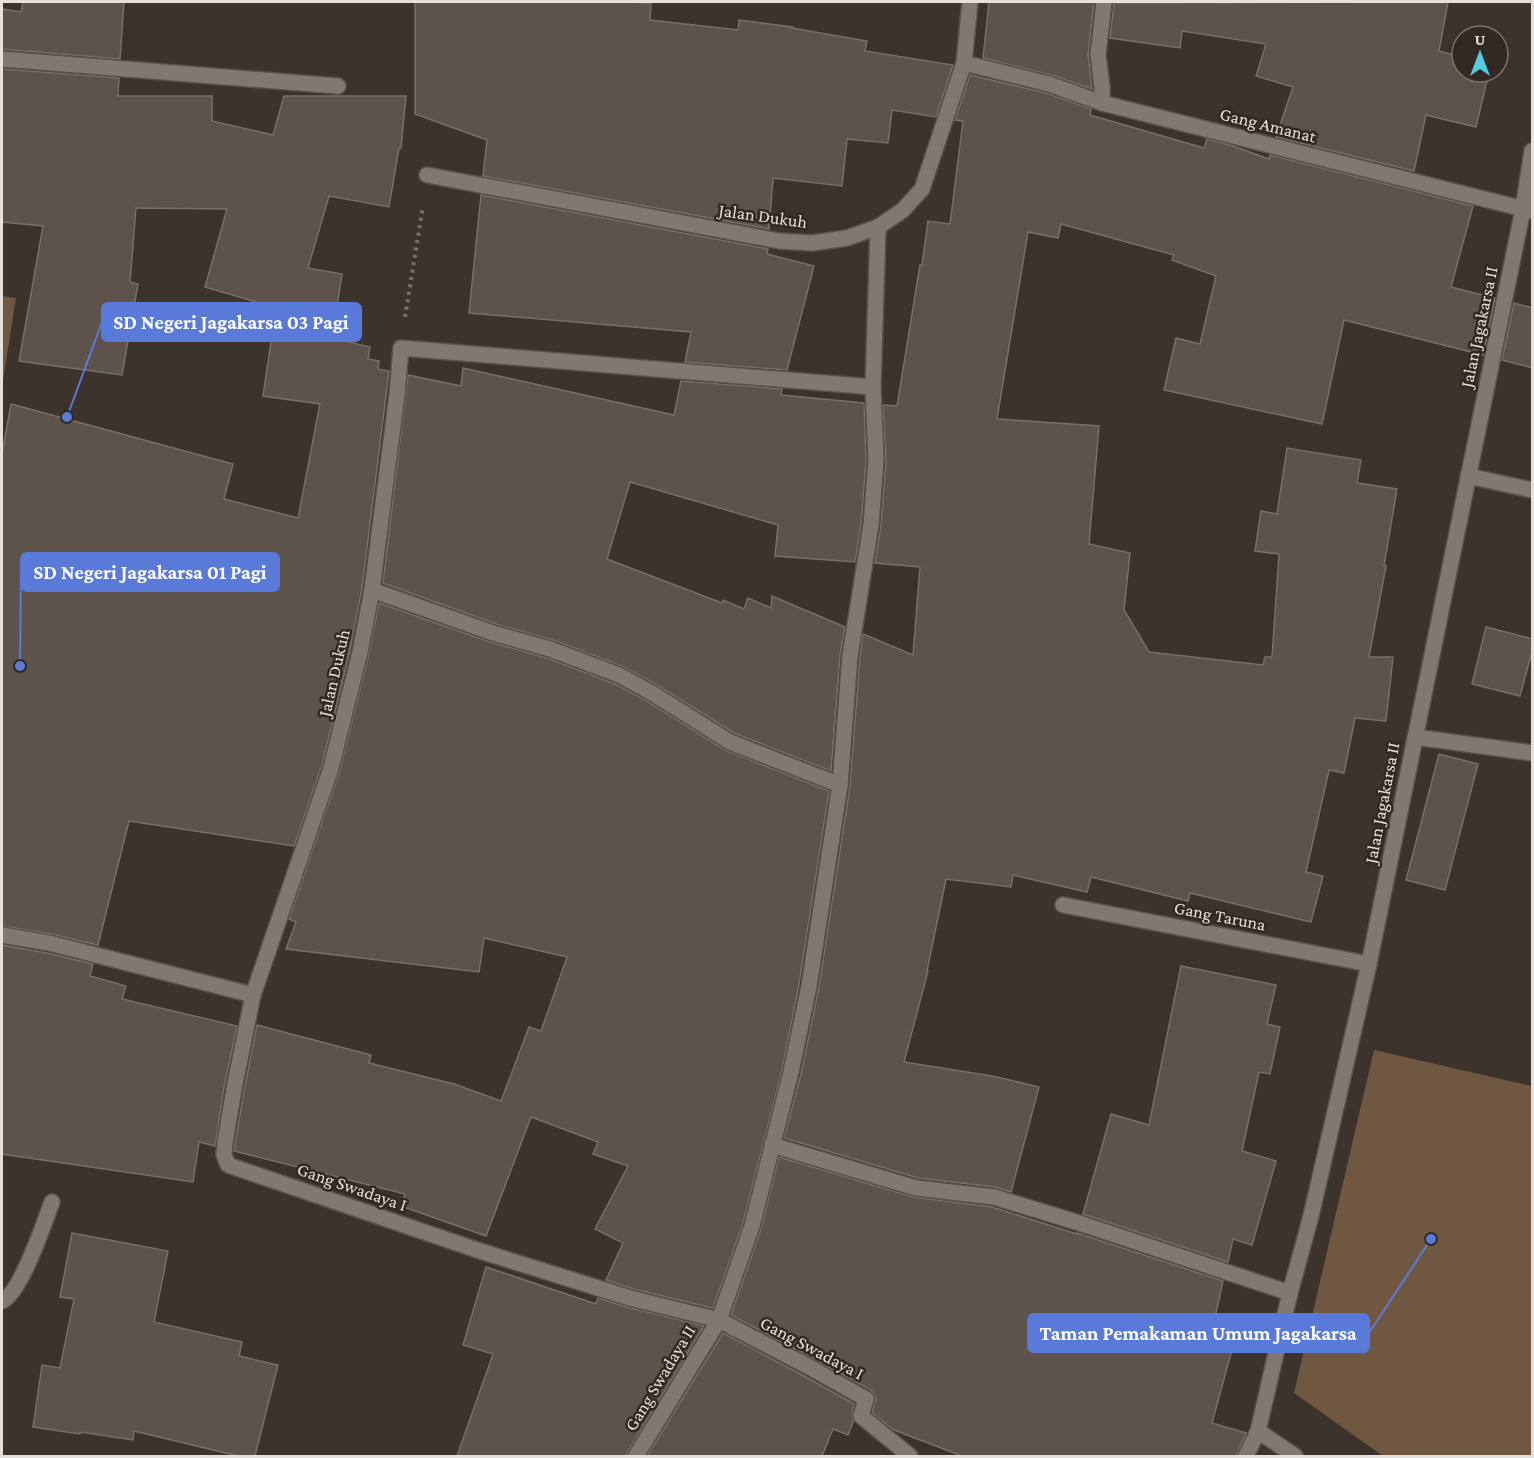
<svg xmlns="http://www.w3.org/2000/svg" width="1534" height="1458" font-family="'Crimson Pro',serif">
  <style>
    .green { fill: #705742 }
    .building { fill: #5d534c; stroke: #796f68; stroke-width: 1.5 }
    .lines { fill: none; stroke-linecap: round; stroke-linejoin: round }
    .minor-casing { stroke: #59514c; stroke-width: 18 }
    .path { stroke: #78716a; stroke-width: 4; stroke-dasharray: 3 4.5; stroke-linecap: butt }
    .minor { stroke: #827870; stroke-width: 15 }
    .labels { text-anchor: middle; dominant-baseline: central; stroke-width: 5; stroke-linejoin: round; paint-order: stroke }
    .street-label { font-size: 18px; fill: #e5e0db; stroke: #312922 }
    .leader { fill: none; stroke: #597ad9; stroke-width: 2 }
    .callout-dot { fill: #597ad9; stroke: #312922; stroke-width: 2 }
    .callout { fill: #597ad9; stroke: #597ad9; stroke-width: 2 }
    .callout-label { font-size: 20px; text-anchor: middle; font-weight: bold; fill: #fff }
  </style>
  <rect width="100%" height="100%" fill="#3b332c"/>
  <!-- green -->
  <g class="green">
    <path d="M 2,296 L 16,298 L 2,387 Z"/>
    <path d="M 1374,1050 L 1532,1086 L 1532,1456 L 1383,1456 L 1294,1393 Z"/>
  </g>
  <!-- building -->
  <g class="building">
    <path d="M 23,2 L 124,2 L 120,59 L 2,49 L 2,9 L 21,12 Z"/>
    <path d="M 415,2 L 628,2 L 651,3 L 650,20 L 738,30 L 739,20 L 793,27 L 792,28 L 867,41 L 865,51 L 953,65 L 936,117 L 892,110 L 888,143 L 847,139 L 842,186 L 773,178 L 769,229 L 483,176 L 487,140 L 415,114 Z"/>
    <path d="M 989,2 L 1094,2 L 1088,54 L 1092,89 L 1051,75 L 983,58 Z"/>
    <path d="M 1114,3 L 1448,2 L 1439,51 L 1462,57 L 1462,72 L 1489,72 L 1476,127 L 1426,115 L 1414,171 L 1276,137 L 1293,87 L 1256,76 L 1266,44 L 1182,31 L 1180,48 L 1110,38 Z"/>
    <path d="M 2,69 L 119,78 L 118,96 L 212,96 L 212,121 L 273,135 L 284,96 L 406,96 L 401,148 L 399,148 L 389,207 L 329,196 L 308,268 L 342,274 L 332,338 L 370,347 L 368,359 L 379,361 L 378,369 L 389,371 L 362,588 L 350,650 L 322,765 L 294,846 L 129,821 L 98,945 L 51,934 L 2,926 L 2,454 L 11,404 L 233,464 L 224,499 L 298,518 L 320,404 L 263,396 L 276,308 L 205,287 L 227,209 L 136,208 L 130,282 L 138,284 L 122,375 L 19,361 L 43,226 L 2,222 Z"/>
    <path d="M 970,75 L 1046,93 L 1091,109 L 1090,115 L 1204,148 L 1207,139 L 1230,145 L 1269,159 L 1270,155 L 1473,206 L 1451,287 L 1495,298 L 1483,355 L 1344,320 L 1322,424 L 1164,390 L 1176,338 L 1200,344 L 1216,276 L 1172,260 L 1174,255 L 1061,224 L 1058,238 L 1028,232 L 997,419 L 1099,426 L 1089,544 L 1130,553 L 1124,610 L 1149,652 L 1263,665 L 1265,657 L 1272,657 L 1279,554 L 1255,551 L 1261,511 L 1277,514 L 1287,448 L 1361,460 L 1357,483 L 1397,489 L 1384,566 L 1386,566 L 1369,657 L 1393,657 L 1386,721 L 1355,718 L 1344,773 L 1329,770 L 1306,872 L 1323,876 L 1311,922 L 1190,893 L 1188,901 L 1091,877 L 1087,892 L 1013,875 L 1011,887 L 946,879 L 927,971 L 928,971 L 904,1062 L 992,1076 L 1039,1087 L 1011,1192 L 995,1187 L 918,1178 L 784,1138 L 801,1074 L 819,987 L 850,786 L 860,657 L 863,634 L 913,655 L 920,567 L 875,563 L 881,526 L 886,461 L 883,405 L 897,406 L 920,265 L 922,265 L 928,221 L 950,224 L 963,121 L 955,120 Z"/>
    <path d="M 481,195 L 768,249 L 767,254 L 814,266 L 787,370 L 685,362 L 691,332 L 469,313 Z"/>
    <path d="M 1514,303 L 1533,308 L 1533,368 L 1502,360 Z"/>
    <path d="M 463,368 L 674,415 L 681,381 L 782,389 L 781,395 L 864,403 L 866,460 L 861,524 L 855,562 L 775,556 L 778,525 L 630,482 L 607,559 L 722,603 L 723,600 L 744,609 L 748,598 L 771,608 L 772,596 L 845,627 L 840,655 L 831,771 L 734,733 L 657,685 L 622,666 L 553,640 L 496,624 L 383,583 L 408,375 L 461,386 Z"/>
    <path d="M 379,603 L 490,642 L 547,658 L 615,684 L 647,701 L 725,750 L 829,791 L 799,984 L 782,1070 L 743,1223 L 713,1308 L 633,1289 L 606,1280 L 623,1243 L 595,1229 L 628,1166 L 593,1154 L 598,1142 L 531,1117 L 486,1236 L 401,1206 L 405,1194 L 234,1151 L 244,1091 L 257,1025 L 371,1055 L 369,1063 L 454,1084 L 501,1101 L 529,1027 L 541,1031 L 567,957 L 484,938 L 479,972 L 286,949 L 296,922 L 289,919 L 340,770 L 369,654 Z"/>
    <path d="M 1486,627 L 1533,639 L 1533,648 L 1520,696 L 1472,684 Z"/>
    <path d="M 1439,754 L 1478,764 L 1445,890 L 1406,880 Z"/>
    <path d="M 2,945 L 47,953 L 93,964 L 90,976 L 126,986 L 122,999 L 237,1026 L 224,1087 L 215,1146 L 199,1142 L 193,1182 L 2,1154 Z"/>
    <path d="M 1181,966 L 1276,985 L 1267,1024 L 1280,1027 L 1270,1074 L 1259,1072 L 1242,1151 L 1276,1161 L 1252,1245 L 1233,1239 L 1228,1262 L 1083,1214 L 1111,1114 L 1149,1125 Z"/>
    <path d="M 779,1157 L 913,1197 L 992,1207 L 1077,1234 L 1077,1233 L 1223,1281 L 1211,1336 L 1234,1342 L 1212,1423 L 1246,1433 L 1236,1456 L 962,1456 L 894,1430 L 872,1413 L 876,1398 L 871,1390 L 816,1360 L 731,1315 L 761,1229 Z"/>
    <path d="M 72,1233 L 168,1251 L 154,1322 L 242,1342 L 239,1356 L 278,1365 L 255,1456 L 238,1456 L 134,1431 L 133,1440 L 80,1432 L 80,1434 L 33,1427 L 42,1365 L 60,1368 L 74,1299 L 60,1297 Z"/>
    <path d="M 486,1267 L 596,1304 L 598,1298 L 627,1307 L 704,1326 L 628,1451 L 626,1456 L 457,1456 L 493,1354 L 463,1345 Z"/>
    <path d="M 723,1333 L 806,1377 L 854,1404 L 852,1414 L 853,1422 L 848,1435 L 833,1429 L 822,1456 L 647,1456 Z"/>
  </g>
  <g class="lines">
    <defs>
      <g id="minor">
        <path d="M 2,59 L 338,86"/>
        <path d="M 964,63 L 1049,84 L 1102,103 L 1532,211"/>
        <path d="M 1102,103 L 1102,87 L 1098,55 L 1104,2"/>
        <path d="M 427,175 L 779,241 L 812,243 L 847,238 L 878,227 L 903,210 L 922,189 L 964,63 L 970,2"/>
        <path d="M 873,387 L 401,348 L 397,394 L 372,590 L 360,652 L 331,768 L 253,995 L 234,1089 L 225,1143 L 224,1155 L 228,1165 L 480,1251 L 630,1298 L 719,1320 L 811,1368 L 866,1399 L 861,1416 L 910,1456"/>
        <path d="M 1468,476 L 1532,490"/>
        <path d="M 372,590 L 493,633 L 550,649 L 619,675 L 652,693 L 730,742 L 840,785"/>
        <path d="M 1415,737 L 1532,753"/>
        <path d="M 1063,905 L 1369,964"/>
        <path d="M 2,935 L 49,943 L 253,995"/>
        <path d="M 772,1145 L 916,1188 L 994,1197 L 1076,1222 L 1290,1293"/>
        <path d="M 2,1301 C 21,1293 44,1223 52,1202"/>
        <path d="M 1258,1431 L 1295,1456"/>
        <path d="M 636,1456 L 719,1320 L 752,1226 L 791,1072 L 809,986 L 840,785 L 850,656 L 871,525 L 876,460 L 873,387 L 878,227"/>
        <path d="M 1246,1456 L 1258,1431 L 1290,1293 L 1311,1216 L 1369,964 L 1523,209 L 1532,151"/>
      </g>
    </defs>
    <!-- minor casing -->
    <use href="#minor" class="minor-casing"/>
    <!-- path -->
    <path class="path" d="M 405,317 L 423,206"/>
    <!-- minor -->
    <use href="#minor" class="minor"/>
  </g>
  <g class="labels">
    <!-- street labels -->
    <g class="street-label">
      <text transform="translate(1268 125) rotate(14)">Gang Amanat</text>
      <text transform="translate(763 216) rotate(8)">Jalan Dukuh</text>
      <text transform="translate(1479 327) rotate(-78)">Jalan Jagakarsa II</text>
      <text transform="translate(334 673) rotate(-77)">Jalan Dukuh</text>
      <text transform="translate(1382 803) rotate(-79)">Jalan Jagakarsa II</text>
      <text transform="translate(1220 916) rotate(11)">Gang Taruna</text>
      <text transform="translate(352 1187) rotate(19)">Gang Swadaya I</text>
      <text transform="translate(812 1348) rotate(28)">Gang Swadaya I</text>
      <text transform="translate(660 1378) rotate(-59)">Gang Swadaya II</text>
    </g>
  </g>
  <!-- callouts -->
  <path class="leader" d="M67 417L102 322M20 666L21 572M1431 1239L1369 1333"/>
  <g class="callout-dot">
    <circle cx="67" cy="417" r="6"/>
    <circle cx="20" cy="666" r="6"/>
    <circle cx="1431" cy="1239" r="6"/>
  </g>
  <g class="callout">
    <rect x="102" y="303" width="259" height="38" rx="6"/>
    <rect x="21" y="553" width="258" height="38" rx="6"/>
    <rect x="1028" y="1314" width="341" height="38" rx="6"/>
  </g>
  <g class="callout-label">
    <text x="231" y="329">SD Negeri Jagakarsa 03 Pagi</text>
    <text x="150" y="579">SD Negeri Jagakarsa 01 Pagi</text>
    <text x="1198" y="1340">Taman Pemakaman Umum Jagakarsa</text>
  </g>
  <!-- border -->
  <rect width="1534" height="1458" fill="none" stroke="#e5e0db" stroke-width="6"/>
  <!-- north arrow -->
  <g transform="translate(1480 54)"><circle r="28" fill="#312922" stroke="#79726c" stroke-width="1.5"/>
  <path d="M0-4.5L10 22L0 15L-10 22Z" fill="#54cade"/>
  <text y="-9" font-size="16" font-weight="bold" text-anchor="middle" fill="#e5e0db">U</text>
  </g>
</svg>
